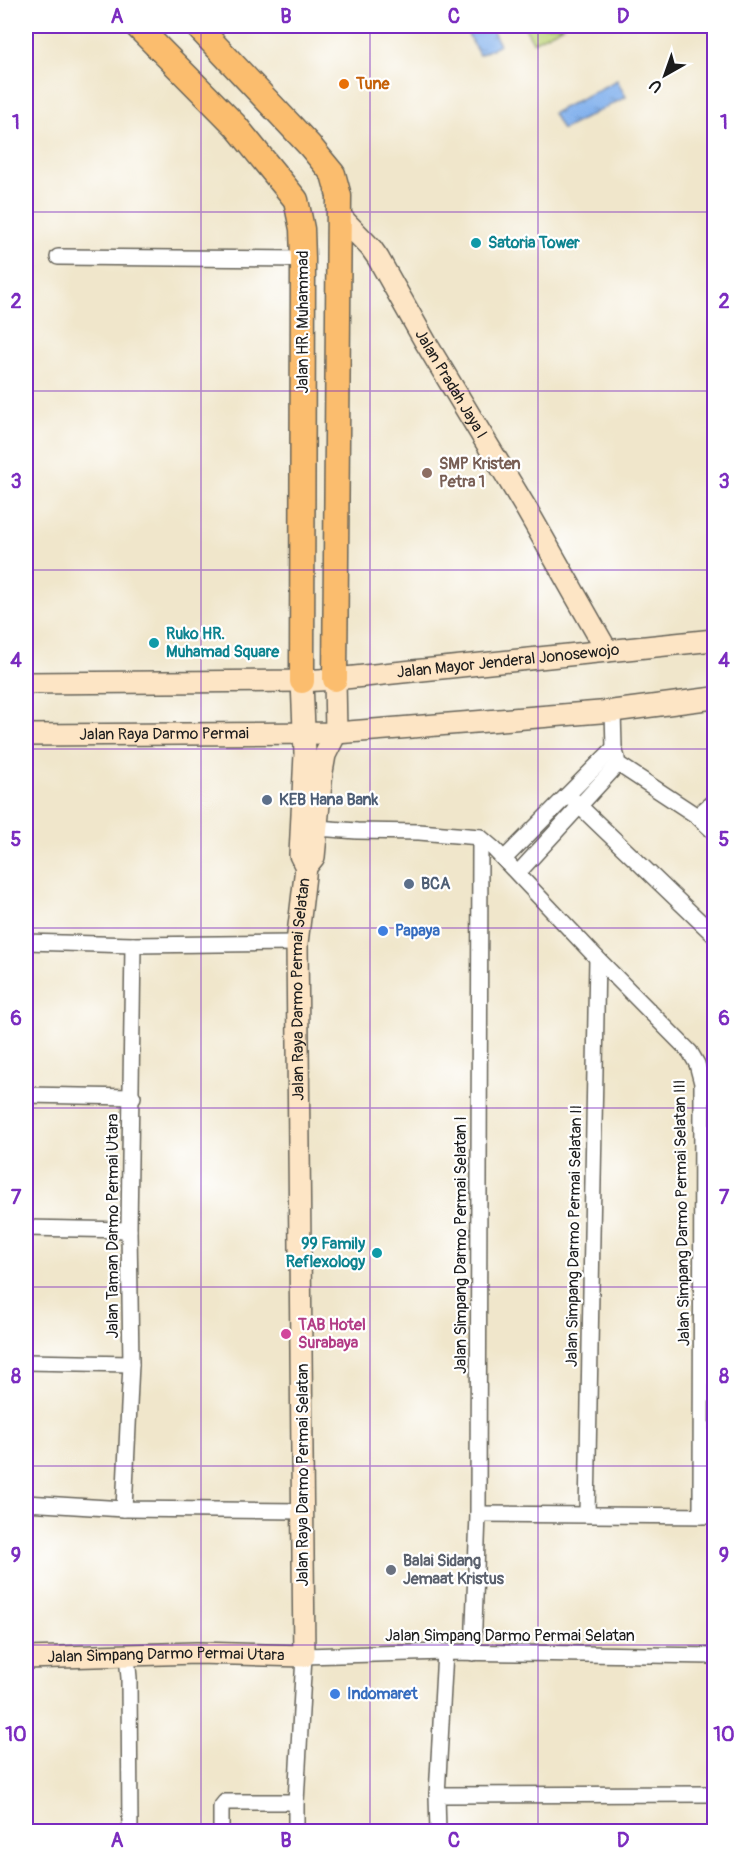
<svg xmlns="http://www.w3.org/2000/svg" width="740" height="1857" font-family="Pangolin,sans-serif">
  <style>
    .grass { fill: #bfd67a; stroke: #6e794b; stroke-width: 1.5 }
    .water { fill: url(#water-ripples); stroke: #4f6684; stroke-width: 1.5 }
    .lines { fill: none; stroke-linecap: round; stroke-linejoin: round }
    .street-casing { stroke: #666359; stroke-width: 18 }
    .secondary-casing { stroke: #666359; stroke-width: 24 }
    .primary-casing { stroke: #666359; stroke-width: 27 }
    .street { stroke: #fff; stroke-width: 15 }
    .secondary { stroke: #fde5c5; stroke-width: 21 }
    .primary { stroke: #fbbd6e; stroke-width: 24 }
    .grid { fill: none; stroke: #7b2cbf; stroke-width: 1.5; stroke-opacity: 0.55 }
    .food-dot { fill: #e8710a; stroke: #fff; stroke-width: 2 }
    .culture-dot { fill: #0f9aa8; stroke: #fff; stroke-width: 2 }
    .education-dot { fill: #8d6e63; stroke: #fff; stroke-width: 2 }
    .service-dot { fill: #5c6f8a; stroke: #fff; stroke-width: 2 }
    .shop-dot { fill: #3f7fe0; stroke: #fff; stroke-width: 2 }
    .hotel-dot { fill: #d1479c; stroke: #fff; stroke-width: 2 }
    .worship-dot { fill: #6b7280; stroke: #fff; stroke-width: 2 }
    .labels { text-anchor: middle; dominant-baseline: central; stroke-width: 4.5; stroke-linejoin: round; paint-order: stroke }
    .food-label { font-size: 16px; font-weight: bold; fill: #c56008; stroke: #fff; text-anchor: start }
    .culture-label { font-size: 16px; font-weight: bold; fill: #0d838f; stroke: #fff; text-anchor: start }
    .street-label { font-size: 16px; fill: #1c1c1c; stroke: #fff }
    .education-label { font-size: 16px; font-weight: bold; fill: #785e54; stroke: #fff; text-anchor: start }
    .service-label { font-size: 16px; font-weight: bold; fill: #4e5e75; stroke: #fff; text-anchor: start }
    .shop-label { font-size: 16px; font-weight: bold; fill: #366cbe; stroke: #fff; text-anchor: start }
    .hotel-label { font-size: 16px; font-weight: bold; fill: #b23c85; stroke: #fff; text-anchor: start }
    .worship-label { font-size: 16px; font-weight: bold; fill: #5b616d; stroke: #fff; text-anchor: start }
    .neatline { fill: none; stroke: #7b2cbf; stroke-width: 2 }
    .grid-label { font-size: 20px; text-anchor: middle; font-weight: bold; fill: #7b2cbf }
  </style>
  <defs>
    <pattern id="water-ripples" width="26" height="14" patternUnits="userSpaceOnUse" patternTransform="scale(1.5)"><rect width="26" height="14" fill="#82b1ed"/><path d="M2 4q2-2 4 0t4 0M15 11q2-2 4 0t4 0" fill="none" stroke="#6a8fbf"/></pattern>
  </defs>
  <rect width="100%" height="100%" fill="#fff"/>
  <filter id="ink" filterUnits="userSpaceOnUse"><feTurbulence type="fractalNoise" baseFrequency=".0167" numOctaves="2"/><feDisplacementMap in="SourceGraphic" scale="12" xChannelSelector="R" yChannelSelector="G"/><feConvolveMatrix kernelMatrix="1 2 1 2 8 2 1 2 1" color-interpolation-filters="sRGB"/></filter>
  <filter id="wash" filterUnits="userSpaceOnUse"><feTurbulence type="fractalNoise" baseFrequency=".008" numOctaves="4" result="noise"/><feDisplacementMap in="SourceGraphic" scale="24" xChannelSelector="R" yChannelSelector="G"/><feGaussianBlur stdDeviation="1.35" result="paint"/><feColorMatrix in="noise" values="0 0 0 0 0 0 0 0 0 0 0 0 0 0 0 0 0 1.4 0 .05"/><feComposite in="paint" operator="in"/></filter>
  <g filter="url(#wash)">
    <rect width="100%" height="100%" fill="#f0e6cb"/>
    <!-- grass -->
    <path class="grass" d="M 524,26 L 564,26 L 533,42 Z"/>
    <!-- water -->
    <g class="water">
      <path d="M 464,26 L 490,26 L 500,45 L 479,55 Z"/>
      <path d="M 617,80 L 626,97 L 562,130 L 553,113 Z"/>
    </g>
  </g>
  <g filter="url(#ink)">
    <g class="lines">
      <defs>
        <g id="street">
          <path d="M 58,257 L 303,259"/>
          <path d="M 613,711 L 614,748 L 617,758"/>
          <path d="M 618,764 L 697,816 L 714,832"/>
          <path d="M 568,795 L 714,935"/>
          <path d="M 697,816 L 714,801"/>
          <path d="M 317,828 L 357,831 L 419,832 L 480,837 L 494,849 L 597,958 L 690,1052 L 697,1064 L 702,1083 L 701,1516"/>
          <path d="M 504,859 L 614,748"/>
          <path d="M 518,873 L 618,764"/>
          <path d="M 26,942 L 133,945 L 297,943"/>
          <path d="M 26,1095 L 133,1097"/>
          <path d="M 26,1228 L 129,1230"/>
          <path d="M 26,1362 L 131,1364"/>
          <path d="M 26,1503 L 124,1509 L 302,1511"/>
          <path d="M 124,1509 L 131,1364 L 129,1230 L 133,945"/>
          <path d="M 478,1514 L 714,1516"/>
          <path d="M 587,1514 L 597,958"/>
          <path d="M 473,1653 L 478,1514 L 480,837"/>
          <path d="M 127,1656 L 129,1678 L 130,1832"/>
          <path d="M 437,1795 L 714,1794"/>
          <path d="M 221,1832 L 221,1807 L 225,1802 L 296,1802"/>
          <path d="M 296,1832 L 296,1802 L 304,1656 L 445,1652 L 714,1656"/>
          <path d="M 438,1832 L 437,1795 L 445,1652"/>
        </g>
        <g id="secondary">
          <path id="s1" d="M 341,217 L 371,248 L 378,258 L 426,343 L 527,510 L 607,651"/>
          <path d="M 302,681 L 305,754 L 300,855 L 306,867"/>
          <path id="s2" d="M 26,683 L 302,681 L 335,679 L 714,640"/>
          <path id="s3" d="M 26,735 L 336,733 L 613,711 L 714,698"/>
          <path id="s4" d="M 26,1658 L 197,1653 L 304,1656 L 297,943 L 306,867 L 314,857 L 322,772 L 325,755 L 336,733 L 335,679"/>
        </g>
        <g id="primary">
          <path d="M 137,26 L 235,125 L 296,200 L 302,229 L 303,259 L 302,681"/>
          <path d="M 197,26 L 310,146 L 333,174 L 339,196 L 335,679"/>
        </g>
      </defs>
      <!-- street casing -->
      <use href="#street" class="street-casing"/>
      <!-- secondary casing -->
      <use href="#secondary" class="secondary-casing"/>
      <!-- primary casing -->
      <use href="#primary" class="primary-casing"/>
      <!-- street -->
      <use href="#street" class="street"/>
      <!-- secondary -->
      <use href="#secondary" class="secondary"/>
      <!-- primary -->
      <use href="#primary" class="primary"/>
    </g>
  </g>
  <!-- grid -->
  <path class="grid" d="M 201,26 L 201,1832M 370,26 L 370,1832M 538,26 L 538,1832M 26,212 L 714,212M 26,391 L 714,391M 26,570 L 714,570M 26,749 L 714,749M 26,928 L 714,928M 26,1108 L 714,1108M 26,1287 L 714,1287M 26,1466 L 714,1466M 26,1645 L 714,1645"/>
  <!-- markers -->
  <circle class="food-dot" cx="344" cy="84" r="6"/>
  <g class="culture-dot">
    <circle cx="476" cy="243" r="6"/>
    <circle cx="154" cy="643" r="6"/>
    <circle cx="377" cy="1253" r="6"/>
  </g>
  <circle class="education-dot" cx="427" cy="473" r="6"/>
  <g class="service-dot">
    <circle cx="267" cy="800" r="6"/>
    <circle cx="409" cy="884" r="6"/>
  </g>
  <g class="shop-dot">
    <circle cx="383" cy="931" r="6"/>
    <circle cx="335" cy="1694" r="6"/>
  </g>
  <circle class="hotel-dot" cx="286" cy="1334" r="6"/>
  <circle class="worship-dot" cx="391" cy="1570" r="6"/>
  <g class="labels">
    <!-- food labels -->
    <g class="food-label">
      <text x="356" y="84">Tune</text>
    </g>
    <!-- culture labels -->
    <g class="culture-label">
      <text x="488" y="243">Satoria Tower</text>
      <text x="166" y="634">Ruko HR.<tspan x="166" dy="18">Muhamad Square</tspan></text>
      <text x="365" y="1244" text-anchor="end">99 Family<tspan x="365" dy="18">Reflexology</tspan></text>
    </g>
    <!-- street labels -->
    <g class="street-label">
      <text transform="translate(303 322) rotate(-90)">Jalan HR. Muhammad</text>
      <text stroke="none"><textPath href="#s1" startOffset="201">Jalan Pradah Jaya I</textPath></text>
      <text stroke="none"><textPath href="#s2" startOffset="483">Jalan Mayor Jenderal Jonosewojo</textPath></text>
      <text stroke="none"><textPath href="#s3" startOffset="138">Jalan Raya Darmo Permai</textPath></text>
      <text stroke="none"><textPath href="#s4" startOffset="945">Jalan Raya Darmo Permai Selatan</textPath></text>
      <text transform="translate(682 1213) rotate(-91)">Jalan Simpang Darmo Permai Selatan III</text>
      <text transform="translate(113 1226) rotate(-90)">Jalan Taman Darmo Permai Utara</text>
      <text transform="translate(574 1236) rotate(-89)">Jalan Simpang Darmo Permai Selatan II</text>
      <text transform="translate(461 1245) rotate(-90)">Jalan Simpang Darmo Permai Selatan I</text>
      <text transform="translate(303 1475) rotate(-90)">Jalan Raya Darmo Permai Selatan</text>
      <text x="510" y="1636">Jalan Simpang Darmo Permai Selatan</text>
      <text stroke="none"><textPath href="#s4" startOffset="140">Jalan Simpang Darmo Permai Utara</textPath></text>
    </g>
    <!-- education labels -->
    <g class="education-label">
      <text x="439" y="464">SMP Kristen<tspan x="439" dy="18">Petra 1</tspan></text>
    </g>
    <!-- service labels -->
    <g class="service-label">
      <text x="279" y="800">KEB Hana Bank</text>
      <text x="421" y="884">BCA</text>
    </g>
    <!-- shop labels -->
    <g class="shop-label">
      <text x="395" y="931">Papaya</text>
      <text x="347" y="1694">Indomaret</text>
    </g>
    <!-- hotel labels -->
    <g class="hotel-label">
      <text x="298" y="1325">TAB Hotel<tspan x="298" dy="18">Surabaya</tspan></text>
    </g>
    <!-- worship labels -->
    <g class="worship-label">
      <text x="403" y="1561">Balai Sidang<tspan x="403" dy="18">Jemaat Kristus</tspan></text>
    </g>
  </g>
  <!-- margin -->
  <rect width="740" height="1857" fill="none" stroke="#fff" stroke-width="66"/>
  <!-- north arrow -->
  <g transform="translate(665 75) rotate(220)" stroke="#ffffff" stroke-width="4.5" paint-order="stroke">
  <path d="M0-4.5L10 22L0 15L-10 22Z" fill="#1c1c1c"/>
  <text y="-9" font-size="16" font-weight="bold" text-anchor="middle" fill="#1c1c1c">U</text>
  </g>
  <rect x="33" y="33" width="674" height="1791" class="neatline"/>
  <g class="grid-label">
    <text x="117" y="23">A</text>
    <text x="286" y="23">B</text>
    <text x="454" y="23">C</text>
    <text x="623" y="23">D</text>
    <text x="16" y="129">1</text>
    <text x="724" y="129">1</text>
    <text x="16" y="308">2</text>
    <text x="724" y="308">2</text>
    <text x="16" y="488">3</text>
    <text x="724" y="488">3</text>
    <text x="16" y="667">4</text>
    <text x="724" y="667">4</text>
    <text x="16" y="846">5</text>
    <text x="724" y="846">5</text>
    <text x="16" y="1025">6</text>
    <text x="724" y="1025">6</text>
    <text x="16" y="1204">7</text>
    <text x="724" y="1204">7</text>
    <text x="16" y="1383">8</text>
    <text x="724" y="1383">8</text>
    <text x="16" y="1562">9</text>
    <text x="724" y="1562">9</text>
    <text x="16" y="1741">10</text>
    <text x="724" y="1741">10</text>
    <text x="117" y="1847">A</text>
    <text x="286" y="1847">B</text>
    <text x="454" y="1847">C</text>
    <text x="623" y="1847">D</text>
  </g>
</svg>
